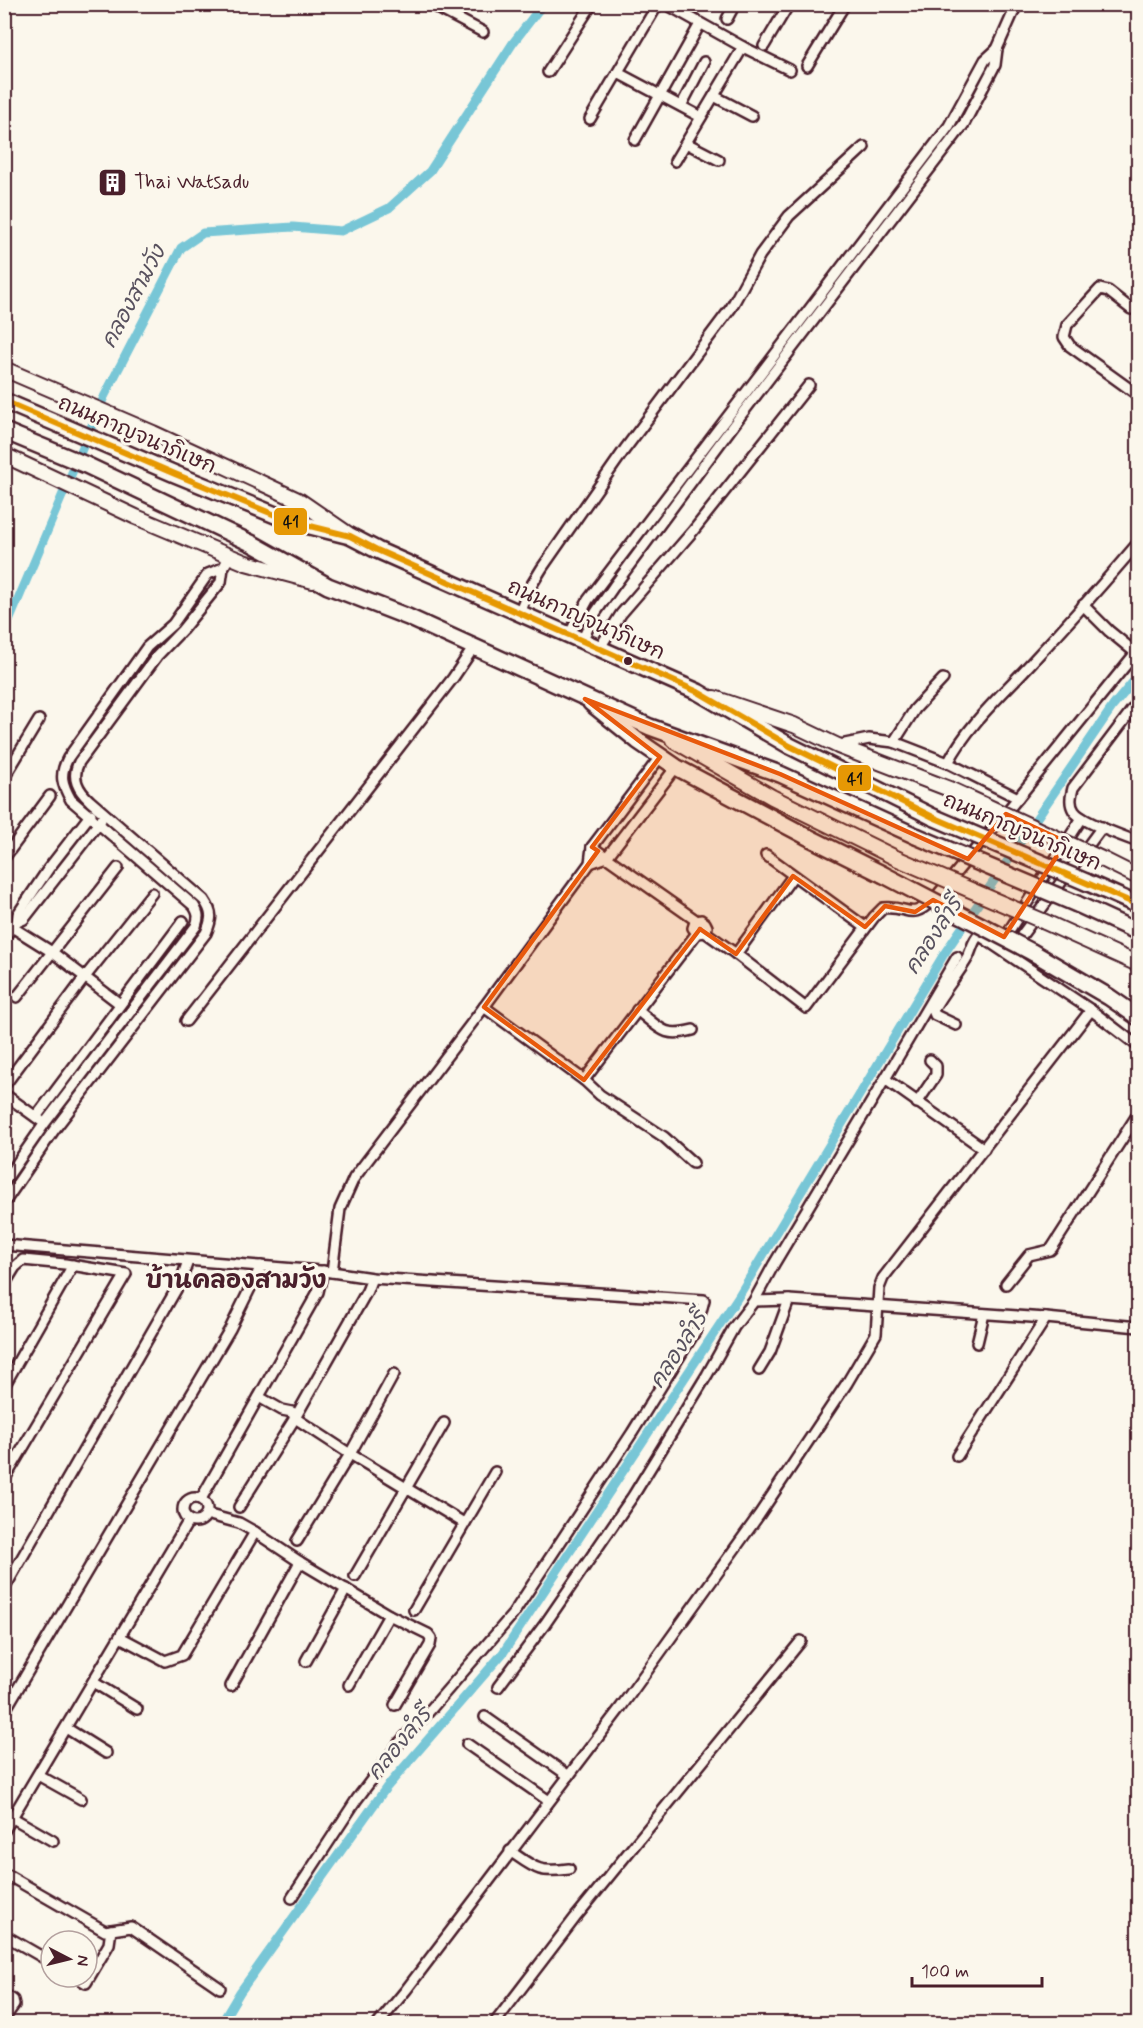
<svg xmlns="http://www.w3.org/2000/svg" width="1143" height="2028" font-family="Mynerve,'Playpen Sans Thai',sans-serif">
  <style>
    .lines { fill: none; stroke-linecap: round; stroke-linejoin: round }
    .canal { stroke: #78c6d6; stroke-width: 9 }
    .minor-casing { stroke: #4a1f2b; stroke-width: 14 }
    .secondary-casing { stroke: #4a1f2b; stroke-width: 18 }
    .primary-casing { stroke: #4a1f2b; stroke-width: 20 }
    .trunk-casing { stroke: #4a1f2b; stroke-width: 20 }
    .minor { stroke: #fbf7ec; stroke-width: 9 }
    .secondary { stroke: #fbf7ec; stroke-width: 14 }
    .primary { stroke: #fbf7ec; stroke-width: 15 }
    .trunk { stroke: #fbf7ec; stroke-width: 15 }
    .secondary-bridge-casing { stroke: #4a1f2b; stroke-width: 18; stroke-linecap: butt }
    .primary-bridge-casing { stroke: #4a1f2b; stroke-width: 20; stroke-linecap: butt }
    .trunk-bridge-casing { stroke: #4a1f2b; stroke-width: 20; stroke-linecap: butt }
    .secondary-bridge { stroke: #fbf7ec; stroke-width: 14 }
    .primary-bridge { stroke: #fbf7ec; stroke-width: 15 }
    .trunk-bridge { stroke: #fbf7ec; stroke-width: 15 }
    .bus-1-casing { stroke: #fbf7ec; stroke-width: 10 }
    .bus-1 { stroke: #e69804; stroke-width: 6 }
    .marked { fill: #e8590c; fill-opacity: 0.2; stroke: #e8590c; stroke-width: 4.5; stroke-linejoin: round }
    .bus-dot { fill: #4a1f2b; stroke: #fbf7ec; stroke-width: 2 }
    .labels { text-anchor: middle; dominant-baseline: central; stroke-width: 6; stroke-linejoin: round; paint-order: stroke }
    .poi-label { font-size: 21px; fill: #4a1f2b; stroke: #fbf7ec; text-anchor: start }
    .street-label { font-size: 21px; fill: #4a1f2b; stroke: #fbf7ec }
    .water-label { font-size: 22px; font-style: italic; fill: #58515e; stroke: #fbf7ec }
    .quarter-label { font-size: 24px; font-weight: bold; fill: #4a1f2b; stroke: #fbf7ec }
    .line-badge { stroke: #fbf7ec; stroke-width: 2 }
    .pale-badge-label { font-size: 16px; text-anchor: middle; font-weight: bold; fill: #111 }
  </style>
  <rect width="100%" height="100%" fill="#fbf7ec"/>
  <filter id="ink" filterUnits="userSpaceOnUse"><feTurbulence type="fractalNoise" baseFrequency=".0167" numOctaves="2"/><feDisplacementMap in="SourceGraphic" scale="12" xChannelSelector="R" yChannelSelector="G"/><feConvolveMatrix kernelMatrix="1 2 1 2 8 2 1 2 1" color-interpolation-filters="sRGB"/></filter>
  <g filter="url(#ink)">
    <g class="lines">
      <!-- canal -->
      <g class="canal">
        <path d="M 4,633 L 104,397 L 181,248 L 203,233 L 293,227 L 341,231 L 389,208 L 430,171 L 513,43 L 543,4"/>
        <path d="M 221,2024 L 240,1992 L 386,1788 L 503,1653 L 738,1297 L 944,954 L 1113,706 L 1138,676"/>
      </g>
      <defs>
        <g id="minor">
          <path d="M 430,4 L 483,32"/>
          <path d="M 666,4 L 743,47 L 790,70"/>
          <path d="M 727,19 L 735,4"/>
          <path d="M 764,46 L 789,4"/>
          <path d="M 807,66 L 845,4"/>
          <path d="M 548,72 L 592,4"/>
          <path d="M 618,73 L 701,117"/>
          <path d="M 714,96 L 752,116"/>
          <path d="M 681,106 L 704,62"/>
          <path d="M 590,119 L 658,4"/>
          <path d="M 635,140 L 700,24"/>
          <path d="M 686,143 L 719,160"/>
          <path d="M 675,161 L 743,47"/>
          <path d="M 1131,309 L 1108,291 L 1100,289 L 1067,325 L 1064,337 L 1070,346 L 1138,395"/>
          <path d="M 1083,605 L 1109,631 L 1136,653"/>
          <path d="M 519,613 L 528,591 L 542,568 L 625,449 L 731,308 L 760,255 L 789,216 L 864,147"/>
          <path d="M 569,635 L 588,600 L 949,126 L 985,60 L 997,49"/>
          <path d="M 582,641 L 594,615 L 614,586 L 741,415 L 964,124 L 995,65 L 997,49 L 1017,4"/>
          <path d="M 599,649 L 621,614 L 693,531 L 809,385"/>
          <path d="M 1138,702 L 1073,788 C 1071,796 1069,803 1074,811 C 1081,822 1125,837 1138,842"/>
          <path d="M 894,742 L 915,709 L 943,679"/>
          <path d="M 948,763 C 969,723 1003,694 1033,661 C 1069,622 1104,583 1138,543"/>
          <path d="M 4,778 L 39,720"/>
          <path d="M 1018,798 L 1138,650"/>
          <path d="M 592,847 L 697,921"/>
          <path d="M 766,855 L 865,927"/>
          <path d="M 4,858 L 50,796"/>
          <path d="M 590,863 L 607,857 L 676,767"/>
          <path d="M 4,922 L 52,952 L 120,1004"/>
          <path d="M 17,922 L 18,914 L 49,868 L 91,814"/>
          <path d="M 705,932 L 707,927 L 705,923 L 701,920 L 695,922 L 693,928 L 697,933 L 705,932 L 736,954 L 806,1008 L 874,917 L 883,908 C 910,905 909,923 935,898 L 1018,798 L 948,763 L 894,742 L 869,739 L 840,745"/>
          <path d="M 4,937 L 17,922 L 24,919 L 101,820"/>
          <path d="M 1003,940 L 1082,818"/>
          <path d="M 1013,947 L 1102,827"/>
          <path d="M 736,954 L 793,876"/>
          <path d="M 957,957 L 885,1079 L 984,1149"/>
          <path d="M 17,997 L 118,868"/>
          <path d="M 484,1007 L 584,1080 L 697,933"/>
          <path d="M 637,1010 C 660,1028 663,1038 693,1030"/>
          <path d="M 186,1021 L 453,678 L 474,647"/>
          <path d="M 956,1025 L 935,1015 L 933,1010 C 943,991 958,975 968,957 C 972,949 973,940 979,935 L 1091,1010 L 1138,1046"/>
          <path d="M 584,1080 L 600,1095 L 664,1137 L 693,1163"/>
          <path d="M 4,1086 L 85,977 L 152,893"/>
          <path d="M 4,1094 L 40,1120"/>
          <path d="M 917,1103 L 936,1075 L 936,1066 L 930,1060"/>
          <path d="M 36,1117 L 183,921"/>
          <path d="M 4,1182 L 45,1123 L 196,926 C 199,917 199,914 194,906 L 71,800 C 62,784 59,775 68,758 L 147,647 L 173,624 L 208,574 L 223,568"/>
          <path d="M 4,1203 L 54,1130 L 206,933 C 212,919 213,913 204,900 L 90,801 C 78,790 71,778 79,762 L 157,656 L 182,630 L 221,582 L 223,568 L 230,556"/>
          <path d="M 4,1245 L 332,1272 L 372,1278 L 704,1300 L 696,1330 L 632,1433 L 513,1614 L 425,1716 L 400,1742 L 357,1799 L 292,1898"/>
          <path d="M 332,1272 L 340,1209 L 354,1178 L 484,1007 L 590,863 L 592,847 L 660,757"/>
          <path d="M 1006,1284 L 1029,1255 L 1050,1250 L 1052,1248 L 1138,1114"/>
          <path d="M 4,1285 L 15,1267 L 23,1260 L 65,1264 L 126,1274 L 4,1480"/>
          <path d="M 754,1301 L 789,1300 L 1046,1318 L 1138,1327"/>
          <path d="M 977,1343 L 984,1314"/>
          <path d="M 759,1370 L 770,1352 L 789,1300"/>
          <path d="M 4,1386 L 73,1265"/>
          <path d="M 259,1397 L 282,1410 L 292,1412 L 295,1418 L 350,1454 L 464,1523"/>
          <path d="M 957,1456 L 1046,1318"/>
          <circle cx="195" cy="1510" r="12"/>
          <path d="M 201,1499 L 318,1292 L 323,1271"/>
          <path d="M 239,1507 L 295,1418 L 367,1291 L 372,1278"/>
          <path d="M 206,1514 L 239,1523 L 255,1532 L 300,1562 L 389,1615 L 428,1634 L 431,1638 L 430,1645 L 395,1705"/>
          <path d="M 297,1541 L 350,1454 L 394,1374"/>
          <path d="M 355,1576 L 444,1423"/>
          <path d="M 4,1589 L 181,1281 L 188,1261"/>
          <path d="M 414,1610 L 495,1472"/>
          <path d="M 120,1637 L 165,1661 L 182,1655 L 255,1532"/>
          <path d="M 306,1661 L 346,1589"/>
          <path d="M 93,1682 L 137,1709"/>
          <path d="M 349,1685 L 389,1615"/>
          <path d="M 231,1686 L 300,1562"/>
          <path d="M 498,1687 L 545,1624 L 633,1496 L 707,1375 L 734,1327 L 754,1301 L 774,1264 L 885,1079"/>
          <path d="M 4,1712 L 230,1329 L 261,1266"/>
          <path d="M 485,1717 L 569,1776"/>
          <path d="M 66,1728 L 106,1753"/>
          <path d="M 467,1744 L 549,1801"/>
          <path d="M 38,1775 L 81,1799"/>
          <path d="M 13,1818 L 53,1841"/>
          <path d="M 4,1831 L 189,1520"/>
          <path d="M 510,1851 C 536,1869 538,1873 569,1869"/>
          <path d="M 4,1873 L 105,1931 L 131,1927 L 220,1988"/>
          <path d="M 4,1935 L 51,1962"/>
          <path d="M 76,1977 L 86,1983 L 109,1944 L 111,1930"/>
          <path d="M 4,1994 L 13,2000 L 14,2005 L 4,2019"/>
          <path d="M 378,2024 L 406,1990 L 621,1707 L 759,1515 L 847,1383 L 876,1334 L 879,1288 L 883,1278 L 1091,1010"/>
          <path d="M 494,2024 L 575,1918 L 801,1641"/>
        </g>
        <g id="secondary">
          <path d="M 4,369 L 153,433 L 268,486 L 300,501 L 348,534"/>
          <path d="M 4,455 L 136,517 L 246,563 L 313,581"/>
          <path d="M 714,698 L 794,725 L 838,746 L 952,790"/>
          <path d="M 673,740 L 772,797 L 896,858"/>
          <path d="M 1104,860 L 1138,877"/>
          <path d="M 1045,922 L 1138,964"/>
        </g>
        <g id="primary">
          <path d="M 591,703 L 638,741 L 676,767 L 806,836 L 882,874"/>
          <path d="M 1032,952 L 1109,997 L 1138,1017"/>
        </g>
        <g id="trunk">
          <path d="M 4,401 L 175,474 L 290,521 L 350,536 L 377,550 L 698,692 L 790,746 L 933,817"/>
          <path d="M 4,431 L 86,465 L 253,544 L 328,586 L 408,617 L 650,727 L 780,774 L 916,836"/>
          <path d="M 1086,882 L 1138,905"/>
          <path d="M 1077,904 L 1138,932"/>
          <path d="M 1138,964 L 1138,965"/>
        </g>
      </defs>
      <!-- minor casing -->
      <use href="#minor" class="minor-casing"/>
      <!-- secondary casing -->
      <use href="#secondary" class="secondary-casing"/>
      <!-- primary casing -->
      <use href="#primary" class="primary-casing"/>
      <!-- trunk casing -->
      <use href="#trunk" class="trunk-casing"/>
      <!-- minor -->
      <use href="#minor" class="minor"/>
      <!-- secondary -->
      <use href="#secondary" class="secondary"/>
      <!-- primary -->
      <use href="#primary" class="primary"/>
      <!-- trunk -->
      <use href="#trunk" class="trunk"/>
      <defs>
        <g id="secondary-bridge">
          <path d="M 952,790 L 1104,860"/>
          <path d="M 896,858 L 1045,922"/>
        </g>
        <path id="primary-bridge" d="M 882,874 L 1032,952"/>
        <g id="trunk-bridge">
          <path d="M 933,817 L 1086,882"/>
          <path d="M 916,836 L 1077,904"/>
        </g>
      </defs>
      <!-- secondary-bridge casing -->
      <use href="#secondary-bridge" class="secondary-bridge-casing"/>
      <!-- primary-bridge casing -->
      <use href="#primary-bridge" class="primary-bridge-casing"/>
      <!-- trunk-bridge casing -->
      <use href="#trunk-bridge" class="trunk-bridge-casing"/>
      <!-- secondary-bridge -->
      <use href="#secondary-bridge" class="secondary-bridge"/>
      <!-- primary-bridge -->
      <use href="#primary-bridge" class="primary-bridge"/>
      <!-- trunk-bridge -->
      <use href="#trunk-bridge" class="trunk-bridge"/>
      <defs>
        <path id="bus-1" d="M 4,401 L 175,474 L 290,521 L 350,536 L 377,550 L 698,692 L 790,746 L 933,817 L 1138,905"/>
      </defs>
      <!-- bus-1 casing -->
      <use href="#bus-1" class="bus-1-casing"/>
      <!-- bus-1 -->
      <use href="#bus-1" class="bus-1"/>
    </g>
  </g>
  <!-- marked area -->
  <path class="marked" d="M 585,699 L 780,774 L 968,859 L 1006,814 L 1066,842 L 1004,937 L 933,900 L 915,912 L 885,906 L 865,927 L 793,876 L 736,954 L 700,929 L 584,1080 L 484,1007 L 598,851 L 592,847 L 660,757 Z"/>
  <!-- icons -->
  <defs>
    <symbol id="building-square" viewBox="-11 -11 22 22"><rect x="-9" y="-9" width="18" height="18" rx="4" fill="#4a1f2b" stroke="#fbf7ec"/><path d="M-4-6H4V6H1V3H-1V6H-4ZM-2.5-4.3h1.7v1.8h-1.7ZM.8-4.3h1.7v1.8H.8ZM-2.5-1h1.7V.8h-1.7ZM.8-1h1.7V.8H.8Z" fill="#fff"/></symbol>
  </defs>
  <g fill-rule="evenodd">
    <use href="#building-square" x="96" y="166" width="33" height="33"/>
  </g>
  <!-- markers -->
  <circle class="bus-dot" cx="628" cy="661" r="5"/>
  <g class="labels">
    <!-- poi labels -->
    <g class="poi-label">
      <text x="134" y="182">Thai Watsadu</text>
    </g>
    <!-- street labels -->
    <g class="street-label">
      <text transform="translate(137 435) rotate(23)">ถนนกาญจนาภิเษก</text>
      <text transform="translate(586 620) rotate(24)">ถนนกาญจนาภิเษก</text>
      <text transform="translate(1022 832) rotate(23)">ถนนกาญจนาภิเษก</text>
    </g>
    <!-- water labels -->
    <g class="water-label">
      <text transform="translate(134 297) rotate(-62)">คลองสามวัง</text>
      <text transform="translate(934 936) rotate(-57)">คลองลำรี</text>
      <text transform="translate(679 1350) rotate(-57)">คลองลำรี</text>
      <text transform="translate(400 1744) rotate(-50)">คลองลำรี</text>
    </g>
    <!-- quarter labels -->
    <g class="quarter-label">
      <text x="236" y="1281">บ้านคลองสามวัง</text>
    </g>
  </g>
  <g class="line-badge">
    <rect x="273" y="507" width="35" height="29" rx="6" fill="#e69804"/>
    <rect x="837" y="764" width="35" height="28" rx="6" fill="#e69804"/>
  </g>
  <g class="pale-badge-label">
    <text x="291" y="527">41</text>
    <text x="855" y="784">41</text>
  </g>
  <!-- margin -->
  <rect width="1143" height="2028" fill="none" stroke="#fbf7ec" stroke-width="24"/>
  <rect x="12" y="12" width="1119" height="2004" fill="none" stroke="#4a1f2b" stroke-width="2" filter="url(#ink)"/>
  <!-- north arrow -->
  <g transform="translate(69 1959) rotate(97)"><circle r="28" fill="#fbf7ec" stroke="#b4a19f" stroke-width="1.5"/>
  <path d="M0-4.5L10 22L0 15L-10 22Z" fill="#4a1f2b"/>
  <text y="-9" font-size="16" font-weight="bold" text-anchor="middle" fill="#4a1f2b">N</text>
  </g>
  <!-- scale -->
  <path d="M912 1977v9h130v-9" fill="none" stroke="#4a1f2b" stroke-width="3"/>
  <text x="921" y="1977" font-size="18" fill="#4a1f2b" stroke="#fbf7ec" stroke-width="4.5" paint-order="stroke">100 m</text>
</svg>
